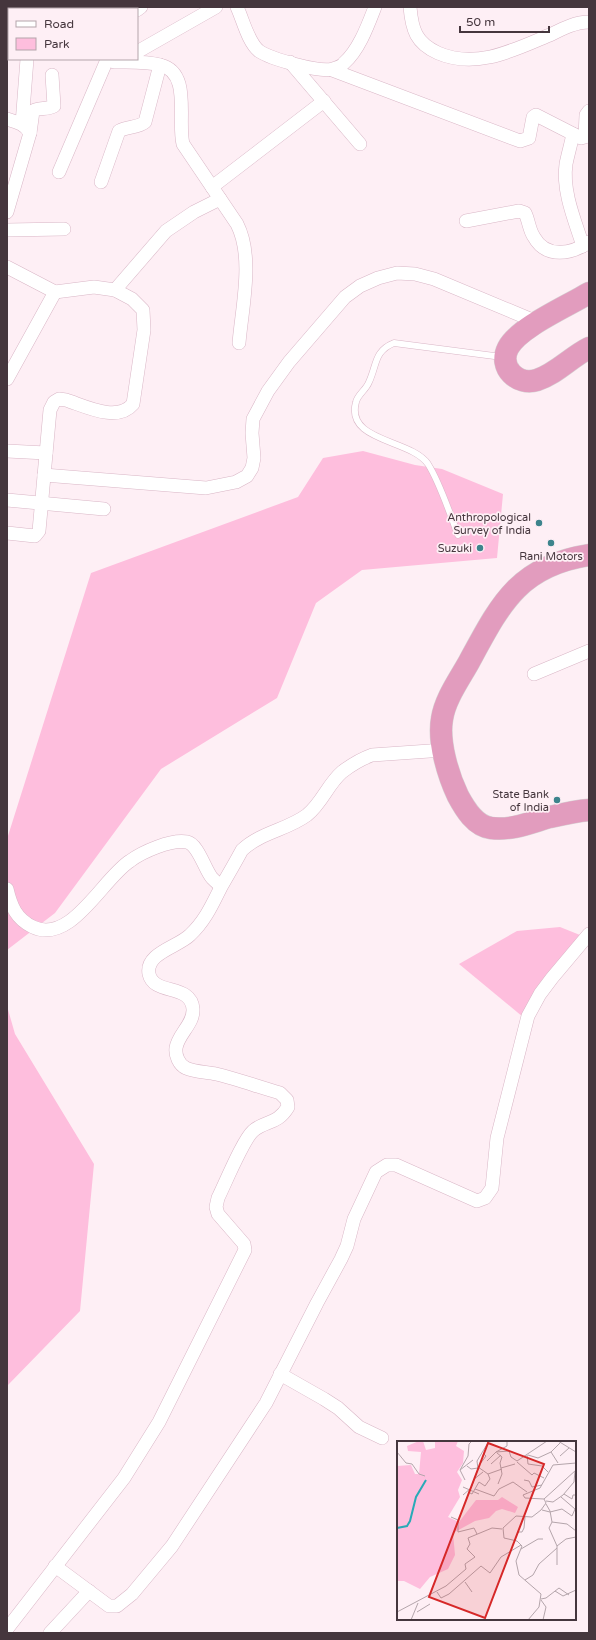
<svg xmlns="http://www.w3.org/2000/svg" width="596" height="1640" font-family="'Varela Round',sans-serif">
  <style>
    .green { fill: #febedd }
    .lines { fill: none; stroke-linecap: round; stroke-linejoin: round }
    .lane-casing { stroke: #d9b6c6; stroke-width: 7 }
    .street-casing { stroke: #d9b6c6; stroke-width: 14 }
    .highway-casing { stroke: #d6d3d4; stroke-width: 23 }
    .lane { stroke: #fff; stroke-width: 6 }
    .street { stroke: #fff; stroke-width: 13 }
    .highway { stroke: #e29cbe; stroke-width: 22 }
    .poi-dot { fill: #3d848c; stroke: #feeff5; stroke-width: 1.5 }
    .labels { text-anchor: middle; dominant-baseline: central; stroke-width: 3.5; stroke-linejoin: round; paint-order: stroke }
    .poi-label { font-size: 11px; fill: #45363d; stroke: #feeff5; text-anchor: end }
    .inset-river { fill: none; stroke: #29aab7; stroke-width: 2 }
    .inset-road { fill: none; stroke: #b4a5ab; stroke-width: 1 }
    .view { fill: #d62828; fill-opacity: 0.15; stroke: #d62828; stroke-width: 2 }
    .inset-edge { fill: none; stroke: #45363d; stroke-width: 2 }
  </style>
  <rect width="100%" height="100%" fill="#feeff5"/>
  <!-- green -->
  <g class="green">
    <path d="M 363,451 L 415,465 L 442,469 L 503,494 L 497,558 L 362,570 L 316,603 L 277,698 L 161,769 L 55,913 L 7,950 L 7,839 L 91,573 L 298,497 L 323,458 Z"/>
    <path d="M 560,927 L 585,937 L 523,1017 L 459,964 L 517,931 Z"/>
    <path d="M 7,1006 L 15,1034 L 94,1164 L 80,1311 L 7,1386 Z"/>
  </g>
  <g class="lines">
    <defs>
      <path id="lane" d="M 458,535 C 450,514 440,483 428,464 C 411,439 345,442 356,402 C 358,394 366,390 369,382 C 377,365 374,351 394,343 L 502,357"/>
      <g id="street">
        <path d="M 237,7 C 243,20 248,42 259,51 C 271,59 320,73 333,69 C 336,68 342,66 344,63 C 359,50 368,25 375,7"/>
        <path d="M 410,7 C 412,30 416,43 438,53 C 477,70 516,49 552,34 C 564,28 576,22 589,22"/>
        <path d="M 137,10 L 141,7"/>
        <path d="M 137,52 L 216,7"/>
        <path d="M 114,62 C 129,62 146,61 160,65 C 192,72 177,120 183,144 L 237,224 C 254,257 242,307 239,343"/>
        <path d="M 290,62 L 360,144"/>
        <path d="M 332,70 L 520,141 L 529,138 L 533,117 L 536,115 L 581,138 L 585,137 L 586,115 L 589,111"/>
        <path d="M 7,119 C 17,122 25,124 30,133 L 7,212"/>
        <path d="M 22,124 L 27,59"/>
        <path d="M 30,133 L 33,111 C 39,107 47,110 54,106 L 52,75"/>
        <path d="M 573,134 C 571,144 568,154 566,164 C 562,191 575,221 583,246"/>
        <path d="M 59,172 L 106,62"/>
        <path d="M 101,182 L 119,131 C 128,126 138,128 145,122 L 160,65"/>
        <path d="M 212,187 L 324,101"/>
        <path d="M 466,221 L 519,211 L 525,213 C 529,221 529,230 534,237 C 546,259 572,254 589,242"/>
        <path d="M 7,230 L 64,229"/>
        <path d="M 7,267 L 55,292 L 94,287 L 115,290 L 132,299 L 143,310 L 144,330 L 133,404 C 117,423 85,406 66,400 L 59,399 L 54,402 L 50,410 L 39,531 L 35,536 L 7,533"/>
        <path d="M 115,290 L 166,231 L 194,212 L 220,199"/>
        <path d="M 7,379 L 55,292"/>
        <path d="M 7,451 L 46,453"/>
        <path d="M 44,475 L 206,488 L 236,482 L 247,476 L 252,468 L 254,458 L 252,433 L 253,419 L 268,391 L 289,362 L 345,297 L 360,286 L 378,278 L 397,273 L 415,274 L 434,279 L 537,322"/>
        <path d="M 7,500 L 104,509"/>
        <path d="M 534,674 L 589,651"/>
        <path d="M 7,889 C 11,906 16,919 33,927 C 71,945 103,878 130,861 C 142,852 171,839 187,842 C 198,844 205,870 212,878 C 215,881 218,884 221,886"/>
        <path d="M 280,1374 L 324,1399 L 338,1408 L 359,1427 L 382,1438"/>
        <path d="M 55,1566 L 109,1606 L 117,1606 L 132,1594 L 172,1546 L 266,1403 L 317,1303 L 341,1259 L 347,1246 L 354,1219 L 376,1172 L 387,1165 L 396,1165 L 477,1201 L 485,1198 L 492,1188 L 497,1138 L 528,1016 L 540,994 L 552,978 L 589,934"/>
        <path d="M 7,1629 L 124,1478 L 159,1422 L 245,1250 L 244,1244 L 218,1214 L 216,1207 L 218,1198 C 225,1184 243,1140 253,1131 C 266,1120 277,1125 288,1107 L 287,1100 L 280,1093 C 259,1087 237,1079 216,1074 C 207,1072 194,1072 186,1068 C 179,1065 175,1055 176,1048 C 178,1034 194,1024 193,1009 C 191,983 154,996 149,974 C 145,953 178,947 190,935 C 205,921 212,905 221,887 C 228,875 235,863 242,850 C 261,832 287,830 307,815 C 322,803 328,784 342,772 C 351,765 361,759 372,755 L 444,750"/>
        <path d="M 50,1633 L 89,1591"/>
      </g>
      <g id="highway">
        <path d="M 589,293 C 568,306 519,327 508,348 C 498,368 518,386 537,380 C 556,374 571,357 589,348"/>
        <path d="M 589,555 C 518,566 500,605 469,662 C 459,680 445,699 442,719 C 438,742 448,775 458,796 C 465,809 475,826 491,828 C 511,831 532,822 550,817 C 563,814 576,811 589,810"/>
      </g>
    </defs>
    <!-- lane casing -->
    <use href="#lane" class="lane-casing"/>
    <!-- street casing -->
    <use href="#street" class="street-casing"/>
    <!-- highway casing -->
    <use href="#highway" class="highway-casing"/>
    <!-- lane -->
    <use href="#lane" class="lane"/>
    <!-- street -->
    <use href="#street" class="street"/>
    <!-- highway -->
    <use href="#highway" class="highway"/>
  </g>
  <!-- markers -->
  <g class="poi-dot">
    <circle cx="539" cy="523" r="4"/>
    <circle cx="551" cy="543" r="4"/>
    <circle cx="480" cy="548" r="4"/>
    <circle cx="557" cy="800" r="4"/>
  </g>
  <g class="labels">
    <!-- poi labels -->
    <g class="poi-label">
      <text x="531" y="517">Anthropological<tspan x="531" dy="13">Survey of India</tspan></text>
      <text x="472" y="548">Suzuki</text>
      <text x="551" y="556" text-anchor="middle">Rani Motors</text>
      <text x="549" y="794">State Bank<tspan x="549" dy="13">of India</tspan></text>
    </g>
  </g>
  <!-- overview -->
  <g transform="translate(397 1441)">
    <rect width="179" height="179" fill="#feeff5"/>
    <path d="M 22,0 L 26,0 L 29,9 L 38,7 L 38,0 L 61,0 L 59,5 L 67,10 L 66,22 L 60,31 L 65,39 L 61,49 L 63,56 L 51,76 L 62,81 L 79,59 L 101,59 L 105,56 L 121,66 L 118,72 L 105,68 L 99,70 L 92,77 L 78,80 L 56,92 L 58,114 L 51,128 L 33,136 L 23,148 L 7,140 L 0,140 L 0,25 L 14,24 L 18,33 L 22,33 L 24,11 L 11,10 L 10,5 Z" fill="#febedd"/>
    <path class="inset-river" d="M 0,87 L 10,85 L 13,80 L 19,56 L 29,39"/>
    <path class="inset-road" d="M 110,0 L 110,5 L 99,11 L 112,10 L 114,16 L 120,20 L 150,0M 161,0 L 179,11M 0,11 L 9,22 L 15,23 L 22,33 L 28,35M 154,11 L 163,2M 100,12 L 105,16 L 103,22 L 105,33 L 101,43M 130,14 L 131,23 L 145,25 L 151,31M 131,14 L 141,17 L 154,11 L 161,22M 163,15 L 172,7M 90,20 L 99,11M 120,21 L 135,34 L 137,32 L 147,37M 83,23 L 89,15 L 86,12M 94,23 L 104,14M 70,25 L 74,28 L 81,27M 104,27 L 118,23M 63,29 L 76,19M 91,33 L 105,28M 68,39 L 63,29 L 71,15 L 72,3 L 75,0M 76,39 L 86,31M 127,39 L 132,40 L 135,46 L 145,44M 66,46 L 82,53M 78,48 L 97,55 L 102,48 L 116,41 L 130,51M 71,51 L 75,53 L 82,41 L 88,45 L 93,38 L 91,33 L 81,26M 167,53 L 175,58 L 176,54 L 179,54M 66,54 L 74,47 L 81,28 L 80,20 L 92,0M 147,58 L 179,29M 149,60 L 156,61 L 166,54 L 177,41 L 178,30M 149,63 L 153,70 L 155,81 L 152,87 L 160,105 L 160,124M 145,69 L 153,71 L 165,68 L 175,75 L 178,68 L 164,56M 54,76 L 61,79 L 61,91 L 77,87 L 80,93M 155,81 L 170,83 L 179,90M 121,91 L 125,91 L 127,87 L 128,76M 160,105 L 169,98 L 179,96M 124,108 L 141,98 L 146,98M 128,139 L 136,134 L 142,123 L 160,107M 68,141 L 75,151M 158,150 L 166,155 L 179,149M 40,151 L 44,157 L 52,153 L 84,125 L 93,132 L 104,116 L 124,104M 144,158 L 149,157 L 162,147 L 172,154M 144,159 L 149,166 L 146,179M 0,171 L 49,145 L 69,128 L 68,123 L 78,116 L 70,108 L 73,103 L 71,97 L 95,87 L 105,88M 20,171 L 33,163M 14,179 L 21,162M 131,179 L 142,166 L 144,153 L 122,134 L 119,120 L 125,105 L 120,100 L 107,97 L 106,87 L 119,75 L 135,76 L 144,69 L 149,62 L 147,58 L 128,57 L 126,54 L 143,47 L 156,24 L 179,22"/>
    <path class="view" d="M 91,2 L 147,23 L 88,177 L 32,156 Z"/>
    <rect width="179" height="179" class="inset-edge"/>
  </g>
  <!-- border -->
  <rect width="596" height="1640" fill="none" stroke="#45363d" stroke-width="16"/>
  <!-- legend -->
  <rect x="8" y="8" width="130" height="52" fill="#feeff5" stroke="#b4a5ab"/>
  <rect x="16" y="21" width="20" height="6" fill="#ffffff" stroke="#b4a5ab"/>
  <text x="44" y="28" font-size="12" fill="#45363d">Road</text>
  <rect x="16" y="38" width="20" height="12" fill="#febedd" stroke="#b4a5ab"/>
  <text x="44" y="48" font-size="12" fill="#45363d">Park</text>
  <!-- scale -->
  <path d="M460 26v6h89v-6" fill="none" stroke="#45363d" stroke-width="2"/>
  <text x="466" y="26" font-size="12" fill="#45363d" stroke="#feeff5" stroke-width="3" paint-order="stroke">50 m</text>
</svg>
